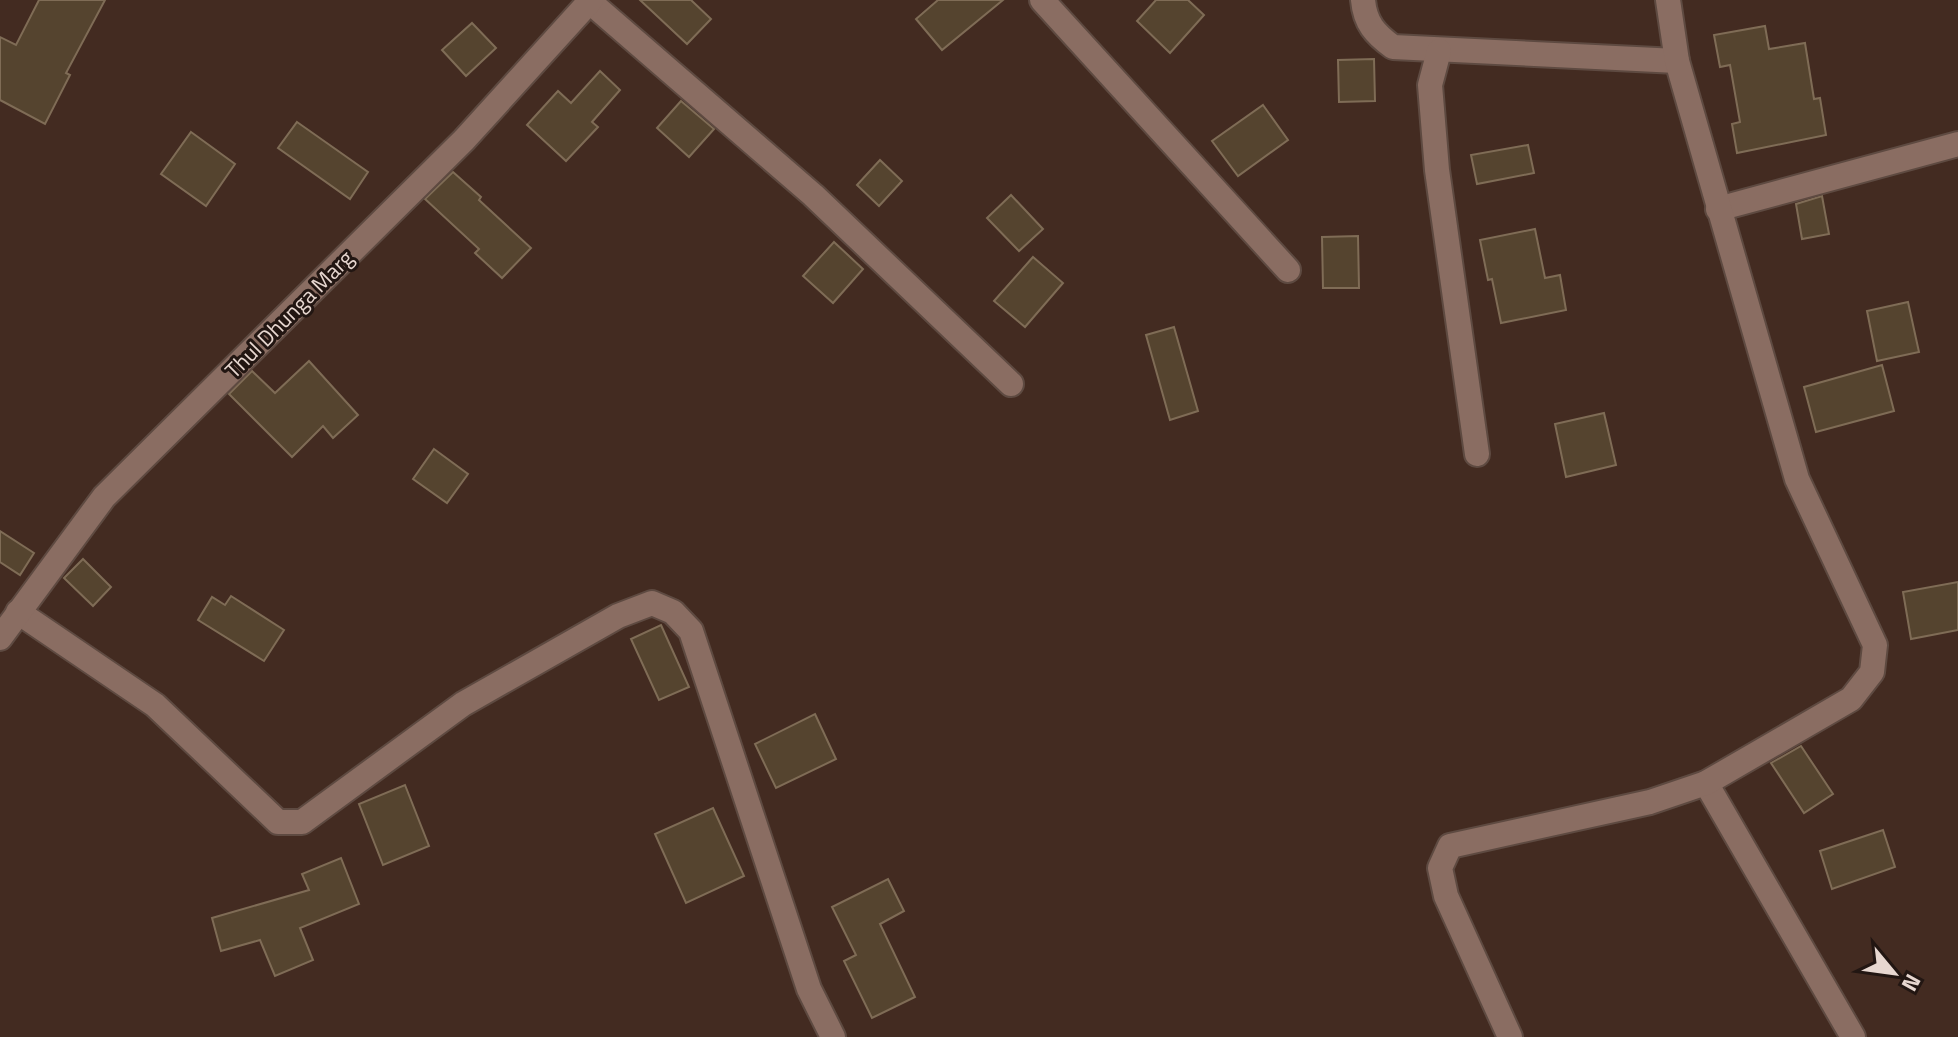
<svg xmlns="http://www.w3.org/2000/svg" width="1958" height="1037" font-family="'Titillium Web',sans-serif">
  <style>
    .building { fill: #55442f; stroke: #7f6c56; stroke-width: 2 }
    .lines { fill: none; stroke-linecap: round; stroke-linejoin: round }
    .minor-casing { stroke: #5e4a41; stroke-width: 28 }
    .minor { stroke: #8a6d62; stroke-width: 24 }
    .labels { text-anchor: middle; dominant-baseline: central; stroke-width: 6; stroke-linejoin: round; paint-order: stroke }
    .street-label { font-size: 22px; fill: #e7d7d0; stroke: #221612 }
  </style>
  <rect width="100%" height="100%" fill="#432b21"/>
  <!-- building -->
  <g class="building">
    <path d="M 39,0 L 105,0 L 66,73 L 70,75 L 45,124 L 0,100 L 0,37 L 16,45 Z"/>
    <path d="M 640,0 L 691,0 L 711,19 L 687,44 Z"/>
    <path d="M 938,0 L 1003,0 L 942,50 L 916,19 Z"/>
    <path d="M 1156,0 L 1188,0 L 1204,15 L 1170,53 L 1137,21 Z"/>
    <path d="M 472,23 L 496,48 L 466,76 L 442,50 Z"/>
    <path d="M 1765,26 L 1769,49 L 1805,43 L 1814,99 L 1820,98 L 1826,135 L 1737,153 L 1732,124 L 1740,122 L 1730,65 L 1720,67 L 1714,35 Z"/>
    <path d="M 1374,59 L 1375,101 L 1339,102 L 1338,60 Z"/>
    <path d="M 600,71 L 620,90 L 592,122 L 598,127 L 566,161 L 527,125 L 558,91 L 571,103 Z"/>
    <path d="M 681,101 L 714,129 L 689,157 L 657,128 Z"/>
    <path d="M 1263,105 L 1288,140 L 1238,176 L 1212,141 Z"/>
    <path d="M 297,122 L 368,172 L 350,199 L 278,148 Z"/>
    <path d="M 191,132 L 235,164 L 206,206 L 161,174 Z"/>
    <path d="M 1528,145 L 1534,173 L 1477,184 L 1471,155 Z"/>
    <path d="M 880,160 L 902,181 L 879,206 L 857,185 Z"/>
    <path d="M 453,172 L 481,197 L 479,200 L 531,248 L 502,278 L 475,253 L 479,249 L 425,199 Z"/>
    <path d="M 1011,195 L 1043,229 L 1019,251 L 987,218 Z"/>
    <path d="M 1822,196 L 1829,234 L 1802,239 L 1796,204 Z"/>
    <path d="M 1535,229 L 1545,278 L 1560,275 L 1566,310 L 1501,323 L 1492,279 L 1488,280 L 1480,240 Z"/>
    <path d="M 1358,236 L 1359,288 L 1323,288 L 1322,237 Z"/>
    <path d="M 834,242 L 863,269 L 833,303 L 803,276 Z"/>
    <path d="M 1033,257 L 1063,283 L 1025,327 L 994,301 Z"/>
    <path d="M 1908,302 L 1919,352 L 1877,361 L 1867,311 Z"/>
    <path d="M 1174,327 L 1198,411 L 1170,420 L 1146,335 Z"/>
    <path d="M 309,361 L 358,415 L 333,438 L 323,426 L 292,457 L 229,394 L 252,371 L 275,393 Z"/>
    <path d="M 1882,365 L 1894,411 L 1816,432 L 1804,387 Z"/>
    <path d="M 1604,413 L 1616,465 L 1566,477 L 1555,424 Z"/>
    <path d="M 434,449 L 468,474 L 447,503 L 413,479 Z"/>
    <path d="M 0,531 L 34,553 L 20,575 L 0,562 Z"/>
    <path d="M 83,559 L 111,587 L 93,606 L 64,578 Z"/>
    <path d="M 1958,582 L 1958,630 L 1911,639 L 1903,592 Z"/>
    <path d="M 231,596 L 284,630 L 264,661 L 198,620 L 212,597 L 225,605 Z"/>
    <path d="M 661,625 L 689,687 L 659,700 L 631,639 Z"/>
    <path d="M 815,714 L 836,759 L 776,788 L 755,744 Z"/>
    <path d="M 1801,746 L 1833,794 L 1804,813 L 1771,763 Z"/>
    <path d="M 405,785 L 429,846 L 383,865 L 359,804 Z"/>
    <path d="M 713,808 L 744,876 L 686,903 L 655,834 Z"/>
    <path d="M 1883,830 L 1895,867 L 1832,889 L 1820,851 Z"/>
    <path d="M 341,858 L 359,904 L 300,928 L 313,960 L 275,976 L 260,940 L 221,951 L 212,918 L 309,890 L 302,874 Z"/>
    <path d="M 888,879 L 904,911 L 880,924 L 915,997 L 872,1018 L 844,961 L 856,955 L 832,907 Z"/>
  </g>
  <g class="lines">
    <defs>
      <g id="minor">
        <path d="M 1042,0 L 1288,270"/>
        <path d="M 1363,0 C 1365,23 1375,34 1393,47 L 1677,61"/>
        <path d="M 590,2 L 813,195 L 1011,384"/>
        <path d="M 1439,51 L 1430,85 L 1437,170 L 1477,454"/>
        <path d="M 1718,209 L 1958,144"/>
        <path d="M 18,612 L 155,705 L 278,822 L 302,822 L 463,704 L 618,616 L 652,603 L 673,612 L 691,631 L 809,989 L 833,1037"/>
        <path d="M 0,638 L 104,497 L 464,140 L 591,0"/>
        <path d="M 1706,783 L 1853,1037"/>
        <path d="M 1510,1037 L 1446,896 L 1440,868 L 1450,846 L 1650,802 L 1706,783 L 1851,699 L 1872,672 L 1875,645 L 1797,479 L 1677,61 L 1668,0"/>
      </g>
    </defs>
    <!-- minor casing -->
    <use href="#minor" class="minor-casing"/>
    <!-- minor -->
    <use href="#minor" class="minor"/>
  </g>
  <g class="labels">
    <!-- street labels -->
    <g class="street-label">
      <text transform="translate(289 314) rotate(-45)">Thul Dhunga Marg</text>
    </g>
  </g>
  <!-- north arrow -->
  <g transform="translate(1894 973) rotate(119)" stroke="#221612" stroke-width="6" paint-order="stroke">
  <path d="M0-6L14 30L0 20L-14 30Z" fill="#e7d7d0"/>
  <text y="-12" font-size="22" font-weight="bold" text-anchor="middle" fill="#e7d7d0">N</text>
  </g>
</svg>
